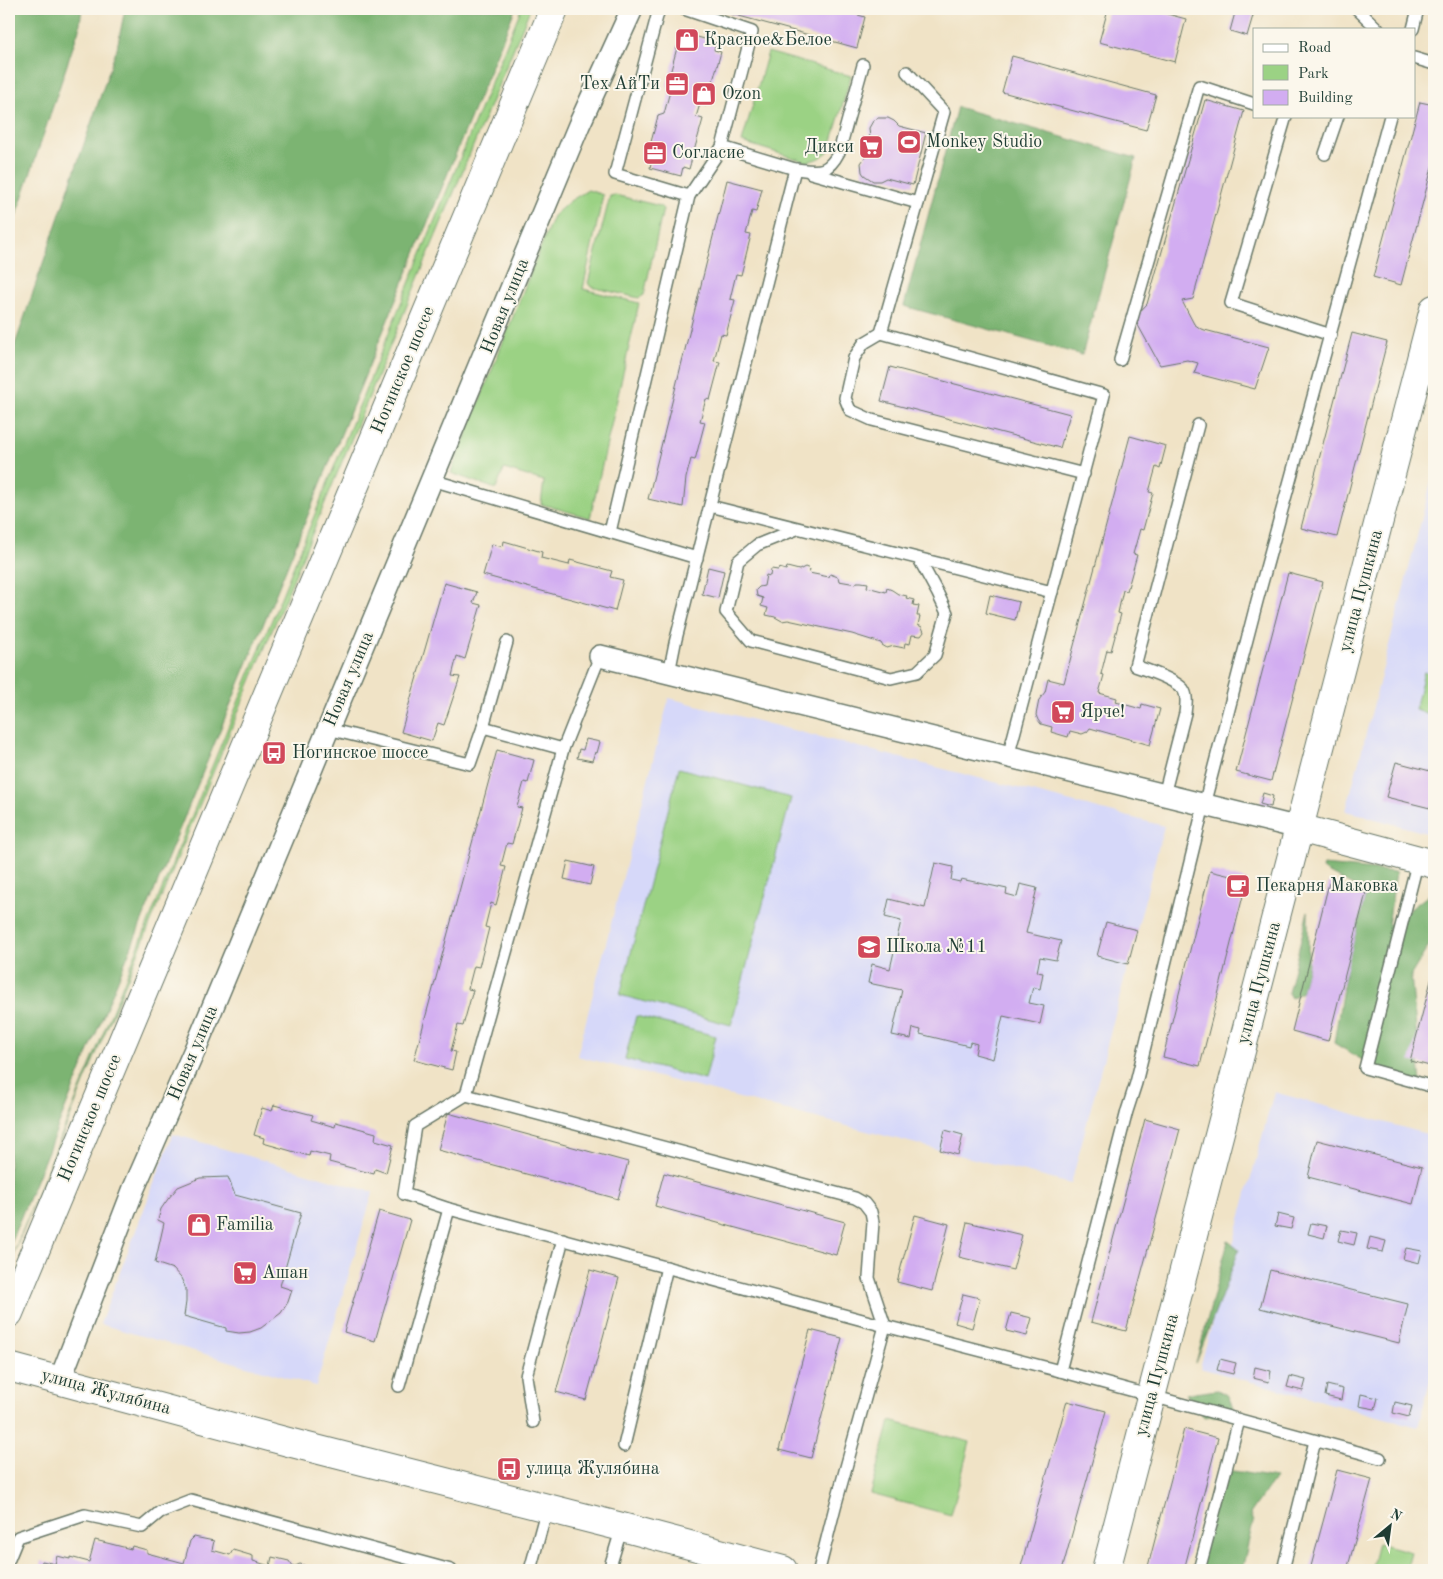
<svg xmlns="http://www.w3.org/2000/svg" width="1443" height="1579" font-family="'Old Standard TT',serif">
  <style>
    .built { fill: #d6d8f9 }
    .green { fill: #9bd284; stroke: #5d885c }
    .forest { fill: #7cb472; stroke: #4e7853 }
    .building { fill: #d2adf1 }
    .lines { fill: none; stroke-linecap: round; stroke-linejoin: round }
    .service-casing { stroke: #687767; stroke-width: 14 }
    .minor-casing { stroke: #687767; stroke-width: 24 }
    .tertiary-casing { stroke: #687767; stroke-width: 30 }
    .secondary-casing { stroke: #687767; stroke-width: 30 }
    .trunk-casing { stroke: #687767; stroke-width: 30 }
    .service { stroke: #fff; stroke-width: 11 }
    .minor { stroke: #fff; stroke-width: 21 }
    .tertiary { stroke: #fff; stroke-width: 28 }
    .secondary { stroke: #fff; stroke-width: 28 }
    .trunk { stroke: #fff; stroke-width: 28 }
    .labels { text-anchor: middle; dominant-baseline: central; stroke-width: 4; stroke-linejoin: round; paint-order: stroke }
    .poi-label { font-size: 18px; fill: #1f3d34; stroke: #fbf7ec; text-anchor: start }
    .street-label { font-size: 18px; fill: #1f3d34; stroke: #fbf7ec }
  </style>
  <rect width="100%" height="100%" fill="#fbf7ec"/>
  <filter id="ink" filterUnits="userSpaceOnUse"><feTurbulence type="fractalNoise" baseFrequency=".02" numOctaves="2"/><feDisplacementMap in="SourceGraphic" scale="10" xChannelSelector="R" yChannelSelector="G"/><feConvolveMatrix kernelMatrix="1 2 1 2 8 2 1 2 1" color-interpolation-filters="sRGB"/></filter>
  <filter id="wash" filterUnits="userSpaceOnUse"><feTurbulence type="fractalNoise" baseFrequency=".0096" numOctaves="4" result="noise"/><feDisplacementMap in="SourceGraphic" scale="20" xChannelSelector="R" yChannelSelector="G"/><feGaussianBlur stdDeviation="1.12" result="paint"/><feColorMatrix in="noise" values="0 0 0 0 0 0 0 0 0 0 0 0 0 0 0 0 0 1.4 0 .05"/><feComposite in="paint" operator="in"/></filter>
  <g filter="url(#wash)">
    <rect width="100%" height="100%" fill="#f0e3c6"/>
    <!-- built -->
    <g class="built">
      <path d="M 1434,471 L 1434,835 L 1346,811 Z"/>
      <path d="M 669,698 L 1164,826 L 1071,1184 L 577,1056 Z"/>
      <path d="M 1274,1092 L 1434,1136 L 1434,1366 L 1418,1427 L 1200,1368 Z"/>
      <path d="M 173,1134 L 373,1192 L 316,1386 L 100,1324 Z"/>
    </g>
    <!-- green -->
    <g class="green">
      <path d="M 521,9 L 530,9 L 9,1264 Z"/>
      <path d="M 768,52 L 851,76 L 829,151 L 820,158 L 807,162 L 742,142 Z"/>
      <path d="M 588,190 L 603,195 L 583,289 L 639,303 L 590,518 L 541,504 L 544,481 L 504,469 L 496,489 L 451,473 L 553,216 L 570,201 Z"/>
      <path d="M 615,195 L 660,206 L 663,209 L 644,295 L 639,298 L 591,287 L 588,283 L 610,196 Z"/>
      <path d="M 1424,672 L 1434,675 L 1434,715 L 1415,710 Z"/>
      <path d="M 679,768 L 791,798 L 731,1025 L 620,995 Z"/>
      <path d="M 636,1016 L 716,1036 L 705,1080 L 625,1059 Z"/>
      <path d="M 890,1421 L 970,1442 L 951,1515 L 871,1494 Z"/>
      <path d="M 1378,1543 L 1411,1552 L 1406,1570 L 1371,1570 Z"/>
    </g>
    <!-- forest -->
    <g class="forest">
      <path d="M 9,9 L 82,9 L 79,29 L 9,237 Z"/>
      <path d="M 125,9 L 515,9 L 9,1246 L 9,362 L 117,48 Z"/>
      <path d="M 957,107 L 1136,158 L 1082,355 L 904,306 Z"/>
      <path d="M 1323,865 L 1396,872 L 1388,926 L 1434,891 L 1434,937 L 1411,975 L 1421,1083 L 1386,1074 L 1334,1043 L 1346,969 L 1366,893 L 1322,869 Z"/>
      <path d="M 1308,911 L 1308,966 L 1302,992 L 1291,998 L 1288,993 Z"/>
      <path d="M 1228,1241 L 1239,1250 L 1196,1363 Z"/>
      <path d="M 1218,1390 L 1228,1396 L 1236,1414 L 1204,1417 L 1186,1394 Z"/>
      <path d="M 1221,1469 L 1275,1478 L 1250,1514 L 1253,1522 L 1242,1570 L 1198,1570 Z"/>
    </g>
    <g id="blocks">
      <!-- building -->
      <g class="building">
        <path d="M 729,9 L 852,9 L 851,13 L 865,17 L 857,48 L 728,13 Z"/>
        <path d="M 1108,9 L 1149,9 L 1186,19 L 1175,62 L 1099,42 Z"/>
        <path d="M 1236,9 L 1255,9 L 1247,36 L 1230,31 Z"/>
        <path d="M 686,34 L 716,42 L 714,50 L 721,52 L 706,106 L 700,104 L 696,117 L 703,119 L 689,169 L 683,167 L 681,176 L 650,168 L 652,158 L 648,153 L 658,116 L 664,114 L 670,91 L 667,85 L 678,44 L 684,42 Z"/>
        <path d="M 1012,56 L 1156,95 L 1146,130 L 1002,92 Z"/>
        <path d="M 1205,100 L 1244,111 L 1193,299 L 1182,301 L 1194,324 L 1201,329 L 1269,347 L 1255,389 L 1194,373 L 1198,363 L 1187,360 L 1160,365 L 1134,318 L 1147,304 Z"/>
        <path d="M 1420,102 L 1434,105 L 1434,160 L 1401,285 L 1373,277 Z"/>
        <path d="M 878,118 L 888,118 L 894,121 L 899,126 L 926,133 L 913,185 L 886,178 L 880,181 L 873,181 L 864,175 L 862,172 L 861,163 L 866,156 L 864,148 L 867,142 L 870,139 L 869,128 L 873,121 Z"/>
        <path d="M 727,180 L 762,189 L 756,212 L 752,211 L 746,234 L 751,235 L 741,275 L 736,274 L 730,299 L 735,300 L 726,335 L 721,334 L 714,361 L 720,362 L 710,400 L 706,399 L 700,421 L 705,422 L 695,460 L 691,459 L 686,478 L 683,507 L 648,499 Z"/>
        <path d="M 1352,333 L 1387,342 L 1337,537 L 1301,528 Z"/>
        <path d="M 890,367 L 1070,414 L 1060,448 L 881,401 Z"/>
        <path d="M 1130,436 L 1166,446 L 1160,469 L 1156,467 L 1149,492 L 1153,493 L 1143,530 L 1140,529 L 1133,554 L 1137,555 L 1127,591 L 1123,590 L 1118,613 L 1121,614 L 1111,651 L 1107,650 L 1101,674 L 1104,675 L 1099,693 L 1117,698 L 1116,702 L 1141,709 L 1142,704 L 1160,709 L 1150,745 L 1090,728 L 1087,732 L 1082,734 L 1070,731 L 1068,737 L 1051,732 L 1052,727 L 1041,724 L 1038,720 L 1036,715 L 1039,700 L 1045,692 L 1048,679 L 1064,683 Z"/>
        <path d="M 504,541 L 542,552 L 541,558 L 569,565 L 570,560 L 612,571 L 610,577 L 623,580 L 615,611 L 483,575 L 492,544 L 503,547 Z"/>
        <path d="M 708,567 L 724,571 L 718,598 L 702,594 Z"/>
        <path d="M 787,567 L 799,570 L 805,567 L 810,569 L 809,573 L 829,577 L 830,574 L 838,577 L 839,581 L 856,584 L 857,582 L 861,582 L 868,583 L 867,587 L 886,592 L 887,588 L 892,590 L 898,594 L 907,596 L 906,598 L 914,600 L 913,605 L 919,606 L 917,616 L 920,616 L 918,625 L 922,627 L 924,632 L 921,636 L 912,635 L 910,644 L 905,643 L 904,648 L 894,646 L 887,648 L 882,645 L 881,643 L 852,634 L 788,620 L 782,621 L 775,617 L 766,615 L 768,608 L 761,606 L 763,598 L 757,596 L 756,590 L 759,587 L 764,586 L 766,575 L 770,576 L 771,569 L 778,570 L 779,568 L 786,570 Z"/>
        <path d="M 1288,573 L 1323,582 L 1271,781 L 1236,772 Z"/>
        <path d="M 444,583 L 477,592 L 473,603 L 481,605 L 465,659 L 457,656 L 452,676 L 460,677 L 444,725 L 438,723 L 432,741 L 401,732 Z"/>
        <path d="M 990,595 L 1019,602 L 1015,620 L 986,613 Z"/>
        <path d="M 586,739 L 600,742 L 597,753 L 595,752 L 592,761 L 577,758 L 579,749 L 583,750 Z"/>
        <path d="M 497,750 L 534,760 L 528,783 L 524,782 L 517,807 L 522,808 L 512,844 L 507,843 L 501,866 L 506,867 L 496,905 L 491,903 L 485,927 L 489,928 L 479,967 L 474,966 L 468,989 L 473,990 L 463,1026 L 458,1025 L 451,1051 L 456,1052 L 452,1070 L 414,1060 Z"/>
        <path d="M 1396,762 L 1434,772 L 1434,809 L 1386,797 Z"/>
        <path d="M 1263,793 L 1273,796 L 1271,807 L 1260,804 Z"/>
        <path d="M 568,861 L 594,867 L 590,885 L 564,879 Z"/>
        <path d="M 935,863 L 953,867 L 951,880 L 960,882 L 961,879 L 1007,889 L 1006,894 L 1017,897 L 1020,884 L 1037,888 L 1026,933 L 1061,941 L 1056,960 L 1040,957 L 1037,972 L 1043,973 L 1040,989 L 1033,987 L 1029,1003 L 1044,1006 L 1040,1024 L 1003,1016 L 993,1059 L 975,1054 L 977,1044 L 970,1042 L 969,1046 L 920,1034 L 921,1030 L 913,1028 L 911,1039 L 892,1035 L 902,990 L 868,983 L 872,964 L 890,969 L 901,921 L 885,917 L 889,899 L 925,908 Z"/>
        <path d="M 1210,871 L 1247,880 L 1200,1066 L 1163,1057 Z"/>
        <path d="M 1329,883 L 1366,893 L 1328,1041 L 1292,1031 Z"/>
        <path d="M 1106,922 L 1137,930 L 1128,964 L 1097,956 Z"/>
        <path d="M 1434,969 L 1434,1067 L 1410,1061 Z"/>
        <path d="M 274,1105 L 313,1115 L 311,1120 L 335,1127 L 336,1122 L 376,1133 L 375,1140 L 393,1145 L 386,1173 L 375,1169 L 374,1174 L 329,1162 L 330,1156 L 310,1151 L 309,1156 L 263,1143 L 264,1138 L 254,1135 L 262,1108 L 272,1111 Z"/>
        <path d="M 448,1113 L 628,1162 L 618,1199 L 438,1150 Z"/>
        <path d="M 1145,1119 L 1180,1129 L 1126,1331 L 1091,1322 Z"/>
        <path d="M 945,1130 L 963,1135 L 958,1155 L 940,1150 Z"/>
        <path d="M 1317,1140 L 1422,1167 L 1413,1204 L 1308,1177 Z"/>
        <path d="M 664,1173 L 845,1222 L 836,1255 L 655,1206 Z"/>
        <path d="M 228,1177 L 235,1195 L 301,1213 L 280,1286 L 292,1290 L 288,1302 L 281,1313 L 261,1328 L 250,1332 L 239,1333 L 226,1331 L 226,1328 L 184,1316 L 186,1302 L 186,1289 L 181,1278 L 173,1269 L 155,1263 L 164,1223 L 158,1220 L 161,1209 L 168,1199 L 178,1187 L 200,1178 Z"/>
        <path d="M 379,1211 L 410,1220 L 375,1341 L 344,1332 Z"/>
        <path d="M 1278,1214 L 1294,1218 L 1291,1229 L 1275,1226 Z"/>
        <path d="M 915,1215 L 949,1224 L 932,1291 L 897,1282 Z"/>
        <path d="M 967,1222 L 1022,1235 L 1013,1270 L 959,1257 Z"/>
        <path d="M 1311,1223 L 1327,1226 L 1324,1238 L 1308,1234 Z"/>
        <path d="M 1341,1230 L 1357,1233 L 1354,1245 L 1338,1241 Z"/>
        <path d="M 1370,1237 L 1386,1241 L 1383,1252 L 1367,1249 Z"/>
        <path d="M 1406,1248 L 1422,1251 L 1419,1263 L 1403,1259 Z"/>
        <path d="M 590,1270 L 619,1278 L 586,1400 L 556,1392 Z"/>
        <path d="M 1270,1270 L 1408,1304 L 1399,1343 L 1260,1308 Z"/>
        <path d="M 963,1294 L 980,1298 L 972,1328 L 955,1323 Z"/>
        <path d="M 1011,1313 L 1032,1318 L 1027,1336 L 1006,1331 Z"/>
        <path d="M 810,1330 L 842,1338 L 811,1458 L 779,1450 Z"/>
        <path d="M 1220,1359 L 1236,1363 L 1233,1374 L 1217,1370 Z"/>
        <path d="M 1255,1367 L 1271,1371 L 1269,1382 L 1253,1378 Z"/>
        <path d="M 1290,1376 L 1306,1380 L 1303,1391 L 1287,1387 Z"/>
        <path d="M 1327,1385 L 1343,1389 L 1341,1400 L 1325,1396 Z"/>
        <path d="M 1361,1394 L 1378,1398 L 1375,1409 L 1359,1406 Z"/>
        <path d="M 1067,1401 L 1106,1411 L 1062,1570 L 1020,1570 Z"/>
        <path d="M 1395,1402 L 1412,1406 L 1409,1417 L 1393,1413 Z"/>
        <path d="M 1184,1429 L 1218,1438 L 1184,1570 L 1147,1570 Z"/>
        <path d="M 1337,1470 L 1372,1479 L 1347,1570 L 1310,1570 Z"/>
        <path d="M 194,1537 L 214,1541 L 212,1550 L 230,1555 L 233,1550 L 253,1556 L 253,1561 L 270,1566 L 272,1557 L 289,1561 L 293,1567 L 300,1564 L 320,1570 L 40,1570 L 42,1561 L 55,1564 L 57,1556 L 70,1559 L 70,1557 L 89,1562 L 95,1540 L 131,1549 L 132,1546 L 147,1550 L 147,1553 L 184,1563 L 190,1541 Z"/>
      </g>
    </g>
  </g>
  <g filter="url(#ink)">
    <use href="#blocks" fill-opacity="0" stroke="#687767" stroke-width="1"/>
    <g class="lines">
      <defs>
        <g id="service">
          <path d="M 659,9 L 615,174 L 689,196 L 722,147"/>
          <path d="M 1357,9 L 1378,29"/>
          <path d="M 1413,29 L 1418,9"/>
          <path d="M 1414,58 L 1434,64"/>
          <path d="M 907,72 L 944,112 L 881,333 L 1104,395 L 1008,757"/>
          <path d="M 1286,116 L 1231,303 L 1331,335"/>
          <path d="M 1325,154 L 1338,116"/>
          <path d="M 795,169 C 818,171 827,175 839,152 L 863,65"/>
          <path d="M 811,173 L 918,203"/>
          <path d="M 881,333 L 864,343 L 854,358 L 845,398 L 850,410 L 872,420 L 1084,474"/>
          <path d="M 1120,360 L 1199,86 L 1254,104"/>
          <path d="M 432,480 L 697,558"/>
          <path d="M 710,506 L 1052,592"/>
          <path d="M 797,529 L 757,545 L 738,561 L 726,612 L 751,641 L 891,678 L 917,672 L 935,655 L 947,613 L 938,594 L 919,559"/>
          <path d="M 610,532 L 689,196"/>
          <path d="M 600,656 L 563,749 L 466,1095 L 415,1126 L 404,1194 L 449,1209 L 885,1326 L 1060,1371 L 1380,1458"/>
          <path d="M 669,673 L 675,643 L 795,169 L 722,147 L 752,32 L 684,9"/>
          <path d="M 483,727 L 563,749"/>
          <path d="M 328,729 L 470,764 L 483,727 L 507,642"/>
          <path d="M 1164,795 L 1185,713 C 1186,705 1188,696 1183,689 C 1175,680 1147,670 1135,666 L 1198,425"/>
          <path d="M 1418,860 L 1365,1068 L 1434,1087"/>
          <path d="M 466,1095 L 855,1198 L 864,1203 L 871,1212 L 873,1222 L 869,1278 L 885,1326 L 835,1507 L 819,1570"/>
          <path d="M 1060,1371 L 1127,1111 L 1136,1083 L 1204,805 L 1257,601 L 1390,116"/>
          <path d="M 399,1386 L 449,1209"/>
          <path d="M 533,1422 L 526,1376 L 563,1239"/>
          <path d="M 624,1446 L 667,1267"/>
          <path d="M 9,1559 L 18,1537 L 85,1515 L 142,1527 L 160,1512 L 191,1500 L 451,1570"/>
          <path d="M 530,1570 L 547,1508"/>
          <path d="M 609,1570 L 622,1527"/>
          <path d="M 1199,1570 L 1239,1420"/>
          <path d="M 1283,1570 L 1315,1441"/>
        </g>
        <g id="minor">
          <path d="M 600,656 L 1299,828"/>
          <path d="M 60,1380 L 134,1188 L 199,1040 L 579,125 L 632,9"/>
        </g>
        <g id="tertiary">
          <path d="M 1299,828 L 1434,864"/>
          <path d="M 1106,1570 L 1434,309"/>
        </g>
        <path id="secondary" d="M 9,1367 L 292,1443 L 622,1527 L 783,1570"/>
        <path id="trunk" d="M 9,1313 L 554,9"/>
      </defs>
      <!-- service casing -->
      <use href="#service" class="service-casing"/>
      <!-- minor casing -->
      <use href="#minor" class="minor-casing"/>
      <!-- tertiary casing -->
      <use href="#tertiary" class="tertiary-casing"/>
      <!-- secondary casing -->
      <use href="#secondary" class="secondary-casing"/>
      <!-- trunk casing -->
      <use href="#trunk" class="trunk-casing"/>
      <!-- service -->
      <use href="#service" class="service"/>
      <!-- minor -->
      <use href="#minor" class="minor"/>
      <!-- tertiary -->
      <use href="#tertiary" class="tertiary"/>
      <!-- secondary -->
      <use href="#secondary" class="secondary"/>
      <!-- trunk -->
      <use href="#trunk" class="trunk"/>
    </g>
  </g>
  <!-- icons -->
  <defs>
    <symbol id="shop-square" viewBox="-11 -11 22 22"><rect x="-9" y="-9" width="18" height="18" rx="4" fill="#d1495b" stroke="#fbf7ec"/><path d="M-5-2.5h2.3a2.7 3.5 0 0 1 5.4 0H5L5.5 6h-11ZM-1.5-2.5h3a1.5 2.3 0 0 0-3 0Z" fill="#fff"/></symbol>
    <symbol id="office-square" viewBox="-11 -11 22 22"><rect x="-9" y="-9" width="18" height="18" rx="4" fill="#d1495b" stroke="#fbf7ec"/><path d="M-6-3h4V-5.5h4V-3h4V5H-6ZM-1-4.5V-3h2v-1.5ZM-6 0V1H6V0Z" fill="#fff"/></symbol>
    <symbol id="stadium-square" viewBox="-11 -11 22 22"><rect x="-9" y="-9" width="18" height="18" rx="4" fill="#d1495b" stroke="#fbf7ec"/><path d="M0-5a6.5 5 0 1 0 0 10a6.5 5 0 1 0 0-10ZM-3.5-1.8h7v3.6h-7Z" fill="#fff"/></symbol>
    <symbol id="supermarket-square" viewBox="-11 -11 22 22"><rect x="-9" y="-9" width="18" height="18" rx="4" fill="#d1495b" stroke="#fbf7ec"/><path d="M-6-5.5h2.5l.6 2H6L4.5 2H-2.5L-4.4-4H-6ZM-1.5 3.2a1.3 1.3 0 1 0 .1 0ZM3 3.2a1.3 1.3 0 1 0 .1 0Z" fill="#fff"/></symbol>
    <symbol id="bus-square" viewBox="-11 -11 22 22"><rect x="-9" y="-9" width="18" height="18" rx="4" fill="#d1495b" stroke="#fbf7ec"/><path d="M-5-6H5V4H4V6H2V4H-2V6H-4V4H-5ZM-3.5-4V0h7V-4ZM-3.5 1.2v1.5H-2V1.2ZM2 1.2v1.5H3.5V1.2Z" fill="#fff"/></symbol>
    <symbol id="cafe-square" viewBox="-11 -11 22 22"><rect x="-9" y="-9" width="18" height="18" rx="4" fill="#d1495b" stroke="#fbf7ec"/><path d="M-5.5-4.5H6V0H3Q3 3.5 0 3.5H-2.5Q-5.5 3.5-5.5 0ZM3-3.2v2h1.7v-2ZM-6 4.5H4V6H-6Z" fill="#fff"/></symbol>
    <symbol id="school-square" viewBox="-11 -11 22 22"><rect x="-9" y="-9" width="18" height="18" rx="4" fill="#d1495b" stroke="#fbf7ec"/><path d="M0-5L7-2L0 1L-7-2ZM-4 1L0 2.5L4 1V4Q0 6-4 4Z" fill="#fff"/></symbol>
  </defs>
  <g fill-rule="evenodd">
    <use href="#shop-square" x="673" y="26" width="28" height="28"/>
    <use href="#office-square" x="663" y="70" width="28" height="28"/>
    <use href="#shop-square" x="690" y="80" width="28" height="28"/>
    <use href="#stadium-square" x="895" y="128" width="28" height="28"/>
    <use href="#supermarket-square" x="857" y="133" width="28" height="28"/>
    <use href="#office-square" x="641" y="139" width="28" height="28"/>
    <use href="#supermarket-square" x="1049" y="698" width="28" height="28"/>
    <use href="#bus-square" x="260" y="739" width="28" height="28"/>
    <use href="#cafe-square" x="1224" y="872" width="28" height="28"/>
    <use href="#school-square" x="855" y="933" width="28" height="28"/>
    <use href="#shop-square" x="185" y="1211" width="28" height="28"/>
    <use href="#supermarket-square" x="231" y="1259" width="28" height="28"/>
    <use href="#bus-square" x="495" y="1455" width="28" height="28"/>
  </g>
  <g class="labels">
    <!-- poi labels -->
    <g class="poi-label">
      <text x="704" y="40">Красное&amp;Белое</text>
      <text x="660" y="84" text-anchor="end">Тех АйТи</text>
      <text x="722" y="94">Ozon</text>
      <text x="926" y="142">Monkey Studio</text>
      <text x="854" y="147" text-anchor="end">Дикси</text>
      <text x="672" y="153">Согласие</text>
      <text x="1080" y="712">Ярче!</text>
      <text x="292" y="753">Ногинское шоссе</text>
      <text x="1256" y="886">Пекарня Маковка</text>
      <text x="886" y="947">Школа №11</text>
      <text x="216" y="1225">Familia</text>
      <text x="262" y="1273">Ашан</text>
      <text x="526" y="1469">улица Жулябина</text>
    </g>
    <!-- street labels -->
    <g class="street-label">
      <text transform="translate(505 306) rotate(-68)">Новая улица</text>
      <text transform="translate(403 370) rotate(-67)">Ногинское шоссе</text>
      <text transform="translate(1361 591) rotate(-75)">улица Пушкина</text>
      <text transform="translate(349 679) rotate(-67)">Новая улица</text>
      <text transform="translate(1259 983) rotate(-75)">улица Пушкина</text>
      <text transform="translate(193 1053) rotate(-67)">Новая улица</text>
      <text transform="translate(90 1118) rotate(-67)">Ногинское шоссе</text>
      <text transform="translate(1157 1375) rotate(-75)">улица Пушкина</text>
      <text transform="translate(106 1392) rotate(15)">улица Жулябина</text>
    </g>
  </g>
  <!-- margin -->
  <rect width="1443" height="1579" fill="none" stroke="#fbf7ec" stroke-width="30"/>
  <!-- legend -->
  <rect x="1253" y="28" width="162" height="90" fill="#fbf7ec" stroke="#a3ada2"/>
  <rect x="1263" y="44" width="25" height="8" fill="#ffffff" stroke="#a3ada2"/>
  <text x="1298" y="52" font-size="15" fill="#1f3d34">Road</text>
  <rect x="1263" y="65" width="25" height="15" fill="#9bd284" stroke="#a3ada2"/>
  <text x="1298" y="78" font-size="15" fill="#1f3d34">Park</text>
  <rect x="1263" y="90" width="25" height="15" fill="#d2adf1" stroke="#a3ada2"/>
  <text x="1298" y="102" font-size="15" fill="#1f3d34">Building</text>
  <!-- north arrow -->
  <g transform="translate(1390 1526) rotate(29)" stroke="#fbf7ec" stroke-width="4" paint-order="stroke">
  <path d="M0-4L9 19L0 12L-9 19Z" fill="#1f3d34"/>
  <text y="-8" font-size="14" font-weight="bold" text-anchor="middle" fill="#1f3d34">N</text>
  </g>
</svg>
